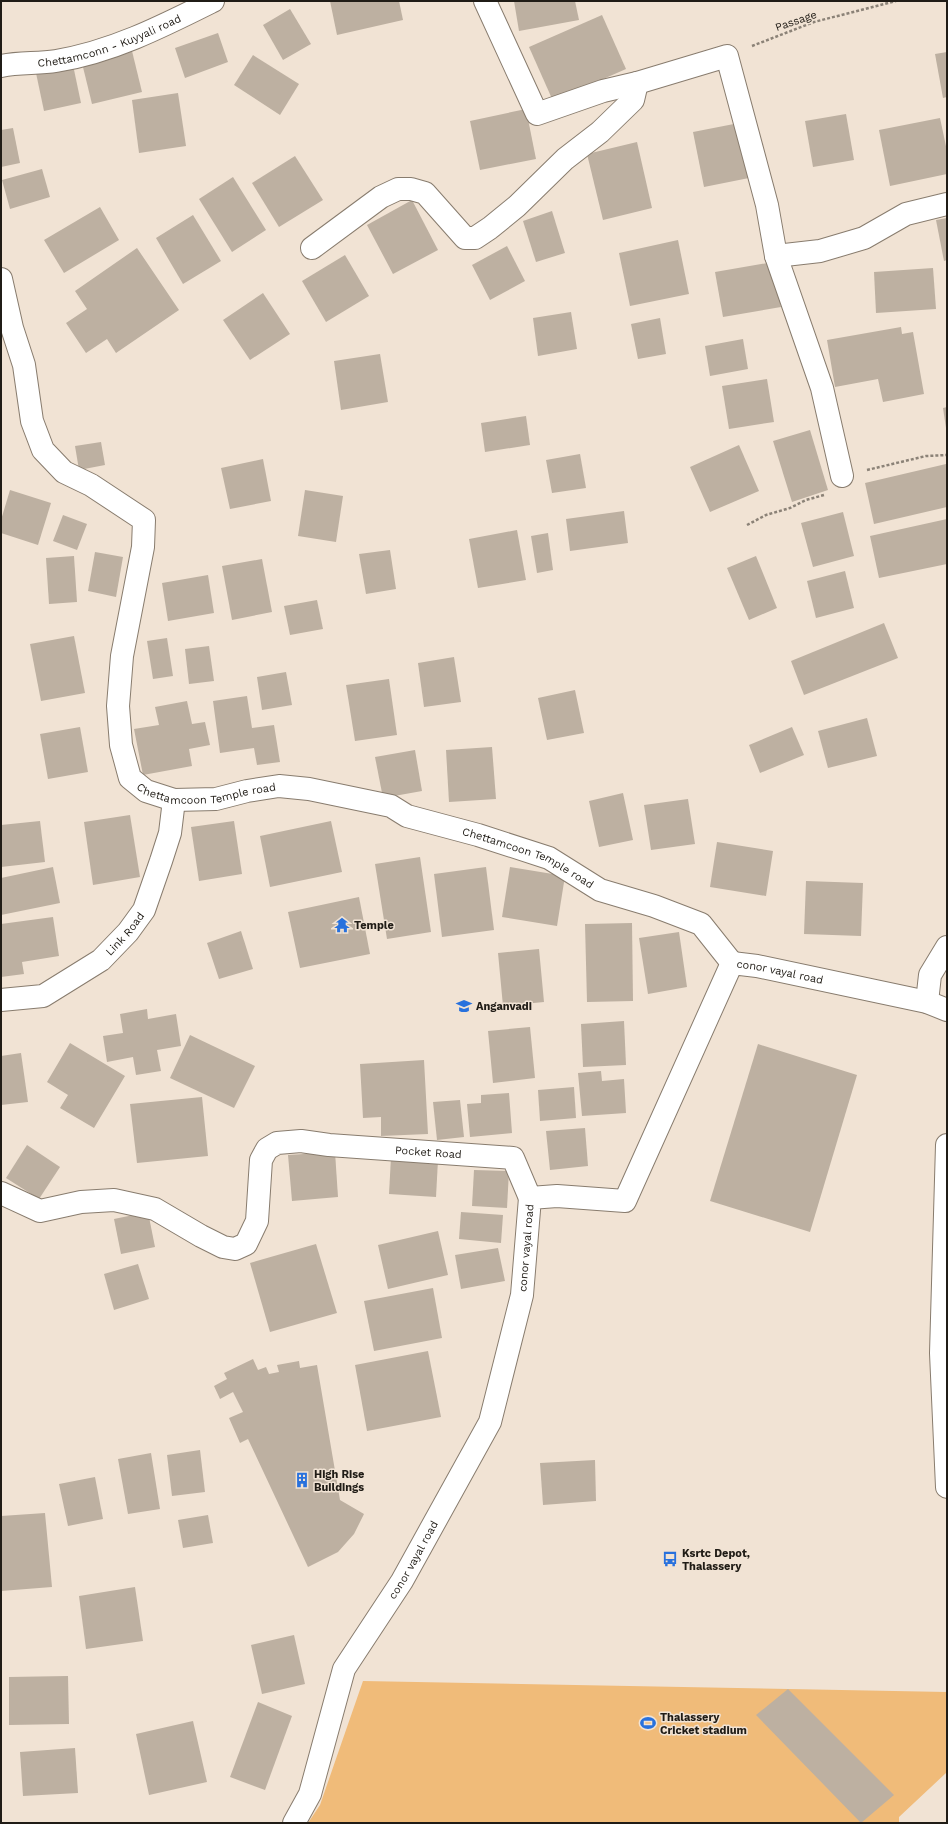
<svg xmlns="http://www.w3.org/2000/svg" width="948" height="1824" font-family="'Work Sans',sans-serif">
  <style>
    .green { fill: #f0bb79 }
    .building { fill: #bdb0a1 }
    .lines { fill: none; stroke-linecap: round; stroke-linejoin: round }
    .minor-casing { stroke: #887c6e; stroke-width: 24 }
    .path { stroke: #8b8277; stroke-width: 2.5; stroke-dasharray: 3 2; stroke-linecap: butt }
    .minor { stroke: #fff; stroke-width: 22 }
    .labels { text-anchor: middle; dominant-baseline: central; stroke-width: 3; stroke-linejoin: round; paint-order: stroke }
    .street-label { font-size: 11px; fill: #201c16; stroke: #f1e3d4 }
    .poi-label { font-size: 11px; font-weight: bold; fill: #201c16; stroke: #f1e3d4; text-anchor: start }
  </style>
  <rect width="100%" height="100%" fill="#f1e3d4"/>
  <!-- green -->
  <path class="green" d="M 363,1681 L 947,1692 L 946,1773 L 899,1817 L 899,1823 L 308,1823 L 320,1805 Z"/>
  <!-- building -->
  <g class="building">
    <path d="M 330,1 L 399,1 L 403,20 L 337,35 Z"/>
    <path d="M 514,1 L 575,1 L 579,20 L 519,31 Z"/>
    <path d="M 290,9 L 311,44 L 283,60 L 263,25 Z"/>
    <path d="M 602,15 L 626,69 L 553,101 L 529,47 Z"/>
    <path d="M 218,33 L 228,62 L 185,78 L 175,48 Z"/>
    <path d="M 132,51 L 142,92 L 92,104 L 82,63 Z"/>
    <path d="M 947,52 L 947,97 L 943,98 L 935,54 Z"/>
    <path d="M 253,55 L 299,84 L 280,115 L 234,85 Z"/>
    <path d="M 73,65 L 81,103 L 44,111 L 36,73 Z"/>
    <path d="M 178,93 L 186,146 L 139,153 L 132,100 Z"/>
    <path d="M 526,109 L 536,159 L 480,170 L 470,121 Z"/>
    <path d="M 846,114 L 854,160 L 813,167 L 805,121 Z"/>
    <path d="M 940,118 L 947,151 L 947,174 L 890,186 L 879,130 Z"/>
    <path d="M 739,123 L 749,178 L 704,187 L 693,132 Z"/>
    <path d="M 13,128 L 20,163 L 1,167 L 1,130 Z"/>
    <path d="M 637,142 L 652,208 L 603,220 L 587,154 Z"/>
    <path d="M 295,156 L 323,200 L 279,227 L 252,183 Z"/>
    <path d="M 42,169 L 50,197 L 10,209 L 2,180 Z"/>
    <path d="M 233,177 L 266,230 L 232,252 L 199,199 Z"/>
    <path d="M 412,200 L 438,250 L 393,274 L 367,225 Z"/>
    <path d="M 100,207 L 119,240 L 64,273 L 44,240 Z"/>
    <path d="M 552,211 L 565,253 L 536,262 L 523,221 Z"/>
    <path d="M 193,215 L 221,261 L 183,284 L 156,238 Z"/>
    <path d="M 947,218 L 947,260 L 944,261 L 936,220 Z"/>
    <path d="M 678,240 L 689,294 L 630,306 L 619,253 Z"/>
    <path d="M 507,246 L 525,281 L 490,300 L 472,265 Z"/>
    <path d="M 137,248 L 179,310 L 116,353 L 107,339 L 86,353 L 66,323 L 87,309 L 75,291 Z"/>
    <path d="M 345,255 L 369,296 L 326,322 L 302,281 Z"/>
    <path d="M 773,262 L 781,307 L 723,317 L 715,272 Z"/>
    <path d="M 933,268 L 936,309 L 876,313 L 874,272 Z"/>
    <path d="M 263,293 L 290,334 L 250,360 L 223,320 Z"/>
    <path d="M 571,312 L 577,349 L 538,356 L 533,318 Z"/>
    <path d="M 660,318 L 666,354 L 638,359 L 631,324 Z"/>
    <path d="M 901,327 L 902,334 L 913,332 L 924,394 L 883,402 L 878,379 L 835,387 L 827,340 Z"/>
    <path d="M 743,339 L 748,369 L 710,376 L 705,346 Z"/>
    <path d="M 380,354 L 388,402 L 341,410 L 334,361 Z"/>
    <path d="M 767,379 L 774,422 L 729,429 L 722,386 Z"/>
    <path d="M 947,407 L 947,428 L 946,428 L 943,408 Z"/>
    <path d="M 526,416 L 530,445 L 485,452 L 481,423 Z"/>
    <path d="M 810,430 L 828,490 L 792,502 L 773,441 Z"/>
    <path d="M 101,442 L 105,465 L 79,470 L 75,446 Z"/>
    <path d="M 739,445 L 759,491 L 710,512 L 690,467 Z"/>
    <path d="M 580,454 L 586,488 L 552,493 L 546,460 Z"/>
    <path d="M 263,459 L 271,501 L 230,509 L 221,468 Z"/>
    <path d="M 946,464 L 947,507 L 874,524 L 865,483 Z"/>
    <path d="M 10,490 L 51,503 L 38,545 L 1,533 L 1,520 Z"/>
    <path d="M 305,490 L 343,496 L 336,542 L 298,536 Z"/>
    <path d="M 624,511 L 628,543 L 570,551 L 566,519 Z"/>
    <path d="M 843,512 L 854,556 L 813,567 L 801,523 Z"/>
    <path d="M 63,515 L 87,524 L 77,550 L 53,541 Z"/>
    <path d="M 947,519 L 947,564 L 879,578 L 870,536 Z"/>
    <path d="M 517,530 L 526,580 L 478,588 L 469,539 Z"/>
    <path d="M 548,533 L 553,570 L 537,573 L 531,536 Z"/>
    <path d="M 390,550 L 396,589 L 366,594 L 359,554 Z"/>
    <path d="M 95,552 L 123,557 L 116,597 L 88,591 Z"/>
    <path d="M 74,556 L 77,602 L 49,604 L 46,558 Z"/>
    <path d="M 756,556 L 777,608 L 749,620 L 727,568 Z"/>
    <path d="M 262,559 L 272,612 L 232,620 L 222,566 Z"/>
    <path d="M 845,571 L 854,608 L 816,618 L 807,581 Z"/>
    <path d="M 208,575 L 214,613 L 168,621 L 162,583 Z"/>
    <path d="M 317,600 L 323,629 L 290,635 L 284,606 Z"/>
    <path d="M 884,623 L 898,658 L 804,695 L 791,661 Z"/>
    <path d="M 74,636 L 85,693 L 41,701 L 30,644 Z"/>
    <path d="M 167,638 L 173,676 L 153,679 L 147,641 Z"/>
    <path d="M 209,646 L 214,681 L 189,684 L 185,649 Z"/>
    <path d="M 454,657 L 461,702 L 424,707 L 418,663 Z"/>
    <path d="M 286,672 L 292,705 L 262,710 L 257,677 Z"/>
    <path d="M 389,679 L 397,735 L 355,741 L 346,685 Z"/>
    <path d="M 575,690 L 584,733 L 547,740 L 538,698 Z"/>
    <path d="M 247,696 L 252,728 L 274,725 L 280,762 L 257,765 L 254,748 L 220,753 L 213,701 Z"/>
    <path d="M 187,701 L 192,724 L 205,722 L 210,745 L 189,749 L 192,766 L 143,775 L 134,729 L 159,725 L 155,707 Z"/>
    <path d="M 867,718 L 877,756 L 828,768 L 818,731 Z"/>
    <path d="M 80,727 L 88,772 L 48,779 L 40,734 Z"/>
    <path d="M 792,727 L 804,755 L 760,773 L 749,745 Z"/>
    <path d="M 492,747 L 496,799 L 449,802 L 446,750 Z"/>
    <path d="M 415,750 L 422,791 L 383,798 L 375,757 Z"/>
    <path d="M 623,793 L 633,840 L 599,847 L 589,801 Z"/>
    <path d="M 688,799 L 695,844 L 651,850 L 644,805 Z"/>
    <path d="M 130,815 L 140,877 L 93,885 L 84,822 Z"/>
    <path d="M 40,821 L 45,862 L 1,867 L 1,825 Z"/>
    <path d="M 234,821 L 242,874 L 199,881 L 191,827 Z"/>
    <path d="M 331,821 L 342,872 L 270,887 L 260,836 Z"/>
    <path d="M 717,842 L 773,851 L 766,896 L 710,887 Z"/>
    <path d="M 420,857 L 431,932 L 387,939 L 375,864 Z"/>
    <path d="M 53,867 L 60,903 L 1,915 L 1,878 Z"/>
    <path d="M 486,867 L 494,930 L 442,937 L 434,874 Z"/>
    <path d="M 510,867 L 565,876 L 557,926 L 502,917 Z"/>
    <path d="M 806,881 L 863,883 L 861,936 L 804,934 Z"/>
    <path d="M 359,897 L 370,954 L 300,968 L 288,912 Z"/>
    <path d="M 53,917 L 59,956 L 22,962 L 24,974 L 1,977 L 1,924 Z"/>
    <path d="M 632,923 L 633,1001 L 587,1002 L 585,924 Z"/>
    <path d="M 241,931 L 253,969 L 219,979 L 207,943 Z"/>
    <path d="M 679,932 L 687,987 L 648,994 L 639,938 Z"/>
    <path d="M 539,949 L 544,1002 L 503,1006 L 498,953 Z"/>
    <path d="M 147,1009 L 148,1019 L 176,1014 L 181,1046 L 157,1050 L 161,1071 L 136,1075 L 133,1057 L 107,1062 L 103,1036 L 123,1033 L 120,1014 Z"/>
    <path d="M 624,1021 L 626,1065 L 583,1067 L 581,1024 Z"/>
    <path d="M 530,1027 L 535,1078 L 493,1083 L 488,1031 Z"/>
    <path d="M 190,1035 L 255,1066 L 234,1108 L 170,1078 Z"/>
    <path d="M 70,1043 L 125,1076 L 94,1128 L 60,1108 L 68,1095 L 47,1082 Z"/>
    <path d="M 758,1044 L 857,1075 L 810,1232 L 710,1201 Z"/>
    <path d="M 21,1053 L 28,1102 L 1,1105 L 1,1056 Z"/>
    <path d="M 424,1060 L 428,1134 L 381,1136 L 381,1117 L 363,1118 L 360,1064 Z"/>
    <path d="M 601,1071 L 602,1081 L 624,1079 L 626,1113 L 582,1116 L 578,1073 Z"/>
    <path d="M 574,1087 L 576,1118 L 540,1121 L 538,1090 Z"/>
    <path d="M 509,1093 L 512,1133 L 470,1137 L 467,1104 L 481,1103 L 481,1095 Z"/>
    <path d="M 202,1097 L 208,1156 L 137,1163 L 130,1104 Z"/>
    <path d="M 460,1100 L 464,1137 L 437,1140 L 433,1102 Z"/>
    <path d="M 585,1128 L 588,1166 L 550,1170 L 546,1131 Z"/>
    <path d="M 27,1145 L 60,1167 L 39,1199 L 6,1178 Z"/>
    <path d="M 335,1152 L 338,1197 L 292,1201 L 288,1155 Z"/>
    <path d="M 391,1157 L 438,1160 L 436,1197 L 389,1194 Z"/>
    <path d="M 474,1170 L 509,1171 L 507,1208 L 472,1206 Z"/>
    <path d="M 148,1212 L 155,1247 L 121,1254 L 114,1219 Z"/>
    <path d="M 461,1212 L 503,1215 L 501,1243 L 459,1239 Z"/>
    <path d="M 438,1231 L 448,1275 L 388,1289 L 378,1245 Z"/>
    <path d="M 316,1244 L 337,1313 L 270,1332 L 250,1263 Z"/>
    <path d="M 498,1248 L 505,1281 L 461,1289 L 455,1255 Z"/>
    <path d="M 138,1264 L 149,1299 L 114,1310 L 104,1274 Z"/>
    <path d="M 433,1288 L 442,1338 L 374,1351 L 364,1301 Z"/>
    <path d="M 428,1351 L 441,1417 L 367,1431 L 355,1365 Z"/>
    <path d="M 253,1359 L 258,1370 L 266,1367 L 269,1374 L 279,1372 L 277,1365 L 299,1361 L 300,1368 L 317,1365 L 340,1500 L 364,1514 L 354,1534 L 338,1552 L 308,1567 L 248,1439 L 240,1443 L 229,1418 L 243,1412 L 233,1392 L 220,1399 L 214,1386 L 227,1379 L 224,1373 Z"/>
    <path d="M 200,1450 L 205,1492 L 172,1496 L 167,1455 Z"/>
    <path d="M 151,1453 L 160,1509 L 128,1514 L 118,1459 Z"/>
    <path d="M 595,1460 L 596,1501 L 543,1505 L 540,1463 Z"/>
    <path d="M 95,1477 L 103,1519 L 68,1526 L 59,1484 Z"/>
    <path d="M 45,1513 L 52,1587 L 1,1591 L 1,1516 Z"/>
    <path d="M 208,1515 L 213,1543 L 183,1548 L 178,1520 Z"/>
    <path d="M 135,1587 L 143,1641 L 86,1649 L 79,1596 Z"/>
    <path d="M 294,1635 L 305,1684 L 262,1694 L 251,1645 Z"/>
    <path d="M 68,1676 L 69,1724 L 9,1725 L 9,1677 Z"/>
    <path d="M 788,1689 L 894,1795 L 861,1823 L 756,1715 Z"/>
    <path d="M 258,1702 L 292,1716 L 265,1790 L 230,1777 Z"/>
    <path d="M 193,1721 L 207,1782 L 149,1795 L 136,1734 Z"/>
    <path d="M 75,1748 L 78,1793 L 23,1796 L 20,1752 Z"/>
  </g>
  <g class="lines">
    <defs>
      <g id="minor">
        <path d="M 485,1 L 537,114 L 603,91 L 637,83 L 727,56 L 767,205 L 776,256 L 822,388 L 842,476"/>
        <path id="s1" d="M 1,66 C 19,62 38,64 56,61 C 112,52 163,26 213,1"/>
        <path d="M 312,248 L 381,197 L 398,189 L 411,189 L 425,193 L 465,238 L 475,238 L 490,228 L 517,206 L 565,159 L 600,132 L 633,100 L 637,83"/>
        <path d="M 776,256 L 820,251 L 864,238 L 906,214 L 947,204"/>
        <path id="s2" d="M 1,279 L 12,328 L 24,365 L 32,421 L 43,450 L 64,472 L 91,485 L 144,520 L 143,547 L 122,656 L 118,706 L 121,745 L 130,778 L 146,791 L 174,800 L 216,799 L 247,791 L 279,786 L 309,789 L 391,806 L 407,816 L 478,835 L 549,858 L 600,890 L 654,906 L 701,924 L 732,963"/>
        <path id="s3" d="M 1,1000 L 43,996 L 101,960 L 128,932 L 144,910 L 161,861 L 170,833 L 174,800"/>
        <path d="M 927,1002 L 930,975 L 947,947"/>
        <path d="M 947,1145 L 941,1353 L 947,1487"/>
        <path id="s4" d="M 1,1193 L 40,1211 L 81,1202 L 114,1200 L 155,1209 L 201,1236 L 223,1247 L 235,1249 L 246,1244 L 257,1221 L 261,1160 L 267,1149 L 277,1143 L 301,1141 L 329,1145 L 513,1158 L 530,1198"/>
        <path id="s5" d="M 294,1823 L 310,1794 L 344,1669 L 402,1581 L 490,1422 L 522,1295 L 530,1198 L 557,1196 L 625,1201 L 732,963 L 757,966 L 927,1002 L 947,1010"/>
      </g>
    </defs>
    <!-- minor casing -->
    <use href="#minor" class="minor-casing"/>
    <!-- path -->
    <g class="path">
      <path d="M 752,46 L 814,22 L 896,1"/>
      <path d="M 867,470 L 926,456 L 947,455"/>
      <path d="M 747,525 L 766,515 L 790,508 L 806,500 L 824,495"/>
    </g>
    <!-- minor -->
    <use href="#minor" class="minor"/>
  </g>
  <!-- icons -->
  <defs>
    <symbol id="temple-bare" viewBox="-9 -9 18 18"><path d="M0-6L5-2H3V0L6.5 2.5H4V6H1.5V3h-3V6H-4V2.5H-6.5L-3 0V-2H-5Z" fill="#2871dd" stroke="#f1e3d4" stroke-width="2.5" paint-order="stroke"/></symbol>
    <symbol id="school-bare" viewBox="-9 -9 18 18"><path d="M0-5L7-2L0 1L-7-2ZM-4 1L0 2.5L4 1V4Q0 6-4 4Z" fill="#2871dd" stroke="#f1e3d4" stroke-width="2.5" paint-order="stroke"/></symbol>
    <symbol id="building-bare" viewBox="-9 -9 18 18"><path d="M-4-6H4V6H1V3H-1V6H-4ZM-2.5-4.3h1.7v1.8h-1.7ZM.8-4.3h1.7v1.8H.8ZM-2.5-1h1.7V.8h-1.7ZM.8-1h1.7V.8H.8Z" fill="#2871dd" stroke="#f1e3d4" stroke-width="2.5" paint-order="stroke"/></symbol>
    <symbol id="bus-bare" viewBox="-9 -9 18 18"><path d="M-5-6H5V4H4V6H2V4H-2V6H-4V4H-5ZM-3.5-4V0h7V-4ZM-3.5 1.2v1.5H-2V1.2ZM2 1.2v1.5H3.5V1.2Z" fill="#2871dd" stroke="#f1e3d4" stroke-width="2.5" paint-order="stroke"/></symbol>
    <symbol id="stadium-bare" viewBox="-9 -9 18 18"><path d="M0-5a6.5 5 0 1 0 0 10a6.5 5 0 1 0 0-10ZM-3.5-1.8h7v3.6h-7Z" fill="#2871dd" stroke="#f1e3d4" stroke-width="2.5" paint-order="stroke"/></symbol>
  </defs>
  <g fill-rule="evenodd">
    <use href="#temple-bare" x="331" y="914" width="22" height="22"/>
    <use href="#school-bare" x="453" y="995" width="22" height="22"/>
    <use href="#building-bare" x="291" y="1469" width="22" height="22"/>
    <use href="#bus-bare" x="659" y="1548" width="22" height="22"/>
    <use href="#stadium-bare" x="637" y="1712" width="22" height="22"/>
  </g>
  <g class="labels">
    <!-- street labels -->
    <g class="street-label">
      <text transform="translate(796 21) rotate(-19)">Passage</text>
      <text stroke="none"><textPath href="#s1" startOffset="112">Chettamconn - Kuyyali road</textPath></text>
      <text stroke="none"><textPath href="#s2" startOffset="644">Chettamcoon Temple road</textPath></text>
      <text stroke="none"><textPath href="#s2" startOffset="980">Chettamcoon Temple road</textPath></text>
      <text stroke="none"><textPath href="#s3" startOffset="146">Link Road</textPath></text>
      <text stroke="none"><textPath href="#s5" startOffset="1083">conor vayal road</textPath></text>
      <text stroke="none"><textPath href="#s4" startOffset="525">Pocket Road</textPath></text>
      <text stroke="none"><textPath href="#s5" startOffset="628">conor vayal road</textPath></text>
      <text stroke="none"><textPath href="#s5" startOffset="292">conor vayal road</textPath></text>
    </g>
    <!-- poi labels -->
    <g class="poi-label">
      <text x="354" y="925">Temple</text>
      <text x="476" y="1006">Anganvadi</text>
      <text x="314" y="1474">High Rise<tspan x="314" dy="13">Buildings</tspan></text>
      <text x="682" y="1553">Ksrtc Depot,<tspan x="682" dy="13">Thalassery</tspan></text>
      <text x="660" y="1717">Thalassery<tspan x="660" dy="13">Cricket stadium</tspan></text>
    </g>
  </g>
  <!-- border -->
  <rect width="948" height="1824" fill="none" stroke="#201c16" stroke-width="4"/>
</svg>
